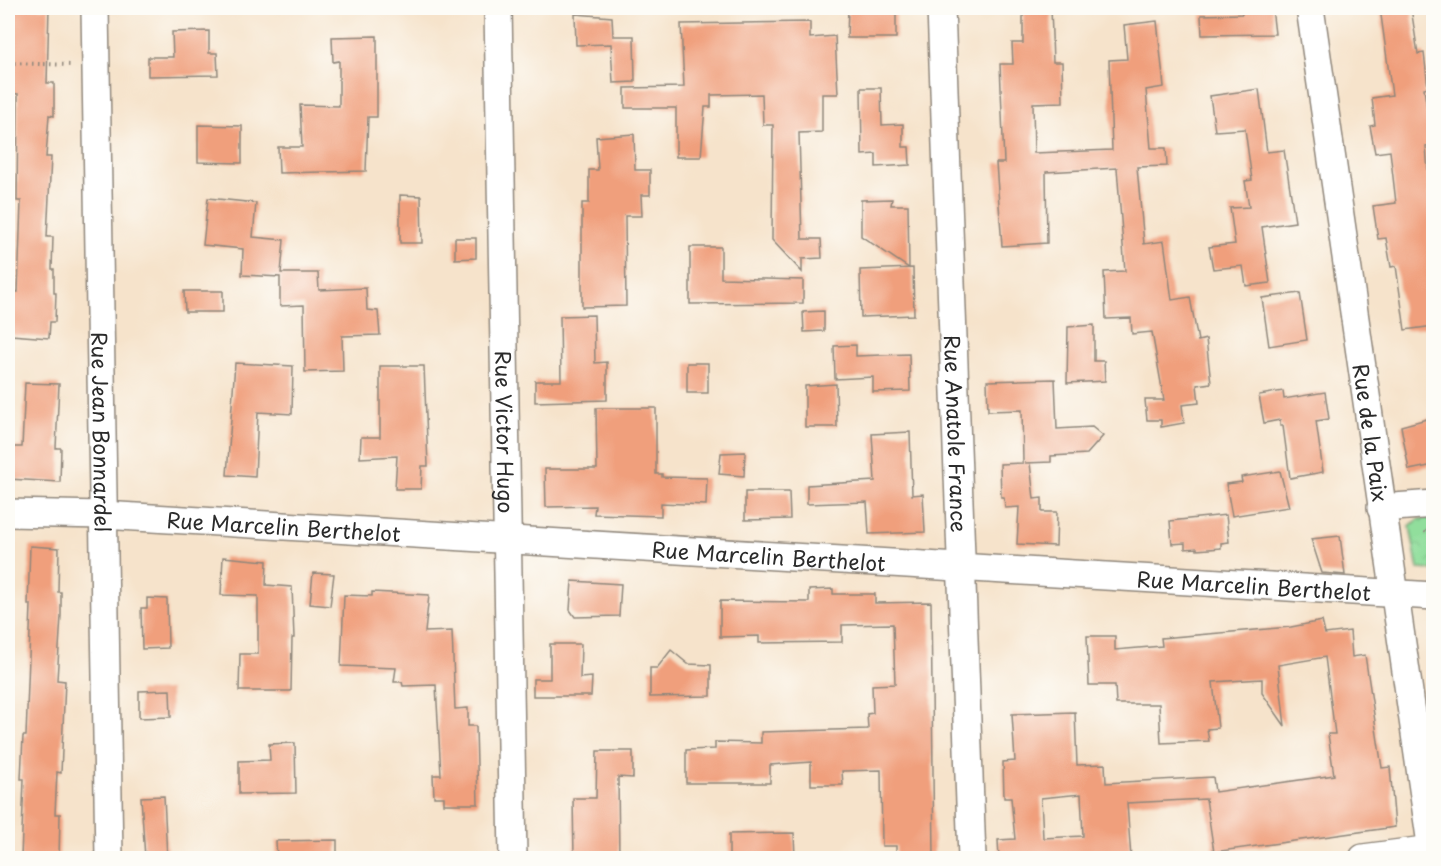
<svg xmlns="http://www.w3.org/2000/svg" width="1441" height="866" font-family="'Playpen Sans',sans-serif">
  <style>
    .park { fill: url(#park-crowns); stroke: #5e8464; stroke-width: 1.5 }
    .building { fill: #f09f7b; fill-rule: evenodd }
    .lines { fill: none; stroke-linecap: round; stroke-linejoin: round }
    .minor-casing { stroke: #90877b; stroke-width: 30 }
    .path { stroke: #90877b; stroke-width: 4; stroke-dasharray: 1.5 4.5; stroke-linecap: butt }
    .minor { stroke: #fff; stroke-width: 27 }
    .labels { text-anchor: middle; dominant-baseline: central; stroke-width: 5; stroke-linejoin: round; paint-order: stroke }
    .street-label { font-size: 21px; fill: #2b2b2b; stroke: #fdfcf7 }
  </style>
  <defs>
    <pattern id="park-crowns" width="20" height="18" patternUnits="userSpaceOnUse" patternTransform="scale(1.5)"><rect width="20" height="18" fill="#91de9c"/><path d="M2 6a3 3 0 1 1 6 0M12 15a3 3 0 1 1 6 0" fill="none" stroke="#7dbf87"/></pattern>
  </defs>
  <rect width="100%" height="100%" fill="#fdfcf7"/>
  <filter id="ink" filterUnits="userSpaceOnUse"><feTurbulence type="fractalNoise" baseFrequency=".0167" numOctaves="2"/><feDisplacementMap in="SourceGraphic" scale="12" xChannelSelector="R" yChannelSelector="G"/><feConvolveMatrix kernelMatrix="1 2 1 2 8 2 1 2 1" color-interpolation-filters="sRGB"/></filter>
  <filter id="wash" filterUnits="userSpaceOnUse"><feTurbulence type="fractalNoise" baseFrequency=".008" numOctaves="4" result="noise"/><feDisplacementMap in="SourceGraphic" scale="24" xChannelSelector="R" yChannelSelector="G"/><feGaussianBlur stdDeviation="1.35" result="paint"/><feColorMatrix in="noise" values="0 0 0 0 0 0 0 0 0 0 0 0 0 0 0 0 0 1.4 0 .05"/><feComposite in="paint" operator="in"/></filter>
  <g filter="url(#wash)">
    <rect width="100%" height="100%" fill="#f6e3cb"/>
    <!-- park -->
    <path class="park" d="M 1433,518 L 1433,570 L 1418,569 L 1410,526 L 1419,519 Z"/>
    <g id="blocks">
      <!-- building -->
      <g class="building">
        <path d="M 13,8 L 49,8 L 47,83 L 54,83 L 54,116 L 49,115 L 46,157 L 51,157 L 47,237 L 53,237 L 52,269 L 54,269 L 54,293 L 56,293 L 55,322 L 50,322 L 49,338 L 11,335 L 13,292 L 18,292 L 21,201 L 17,201 L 18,94 L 9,93 Z"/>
        <path d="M 848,8 L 896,8 L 896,38 L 847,38 Z"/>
        <path d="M 1023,8 L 1051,8 L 1053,62 L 1062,62 L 1063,102 L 1033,103 L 1034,153 L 1112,150 L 1109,60 L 1127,59 L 1124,25 L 1157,21 L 1164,87 L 1146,90 L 1151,148 L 1166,148 L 1167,166 L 1137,167 L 1144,244 L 1164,241 L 1172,300 L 1190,297 L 1198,341 L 1206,339 L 1211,383 L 1197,385 L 1199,403 L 1182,405 L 1184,423 L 1161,427 L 1161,420 L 1147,420 L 1145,400 L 1164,400 L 1152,332 L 1132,334 L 1131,318 L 1106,319 L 1104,272 L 1125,271 L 1117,168 L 1046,172 L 1047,243 L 1002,246 L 996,163 L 1004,163 L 1000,64 L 1013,64 L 1012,43 L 1023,43 Z"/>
        <path d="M 1241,8 L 1272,8 L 1275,34 L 1202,35 L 1201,15 L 1242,14 Z"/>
        <path d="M 1380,8 L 1411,8 L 1418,54 L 1424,53 L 1428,87 L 1424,88 L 1432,145 L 1426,146 L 1430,198 L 1434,198 L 1434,326 L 1405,330 L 1396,266 L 1391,267 L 1386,238 L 1378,239 L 1373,206 L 1396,203 L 1390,151 L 1375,153 L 1370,126 L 1375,125 L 1372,98 L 1392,95 Z"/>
        <path d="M 575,14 L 612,17 L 613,36 L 634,36 L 635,82 L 613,83 L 611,44 L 576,45 Z"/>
        <path d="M 810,22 L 810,38 L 835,36 L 838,94 L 822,94 L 822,132 L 799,133 L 802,239 L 821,239 L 822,258 L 802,259 L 802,272 L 772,240 L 773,125 L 763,125 L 762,94 L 711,95 L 711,107 L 705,107 L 701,157 L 676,157 L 676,108 L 625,108 L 625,88 L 684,87 L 681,24 Z"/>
        <path d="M 209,31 L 209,53 L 217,53 L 218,75 L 148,76 L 148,57 L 173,57 L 172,32 Z"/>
        <path d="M 377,36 L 377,117 L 368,117 L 366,171 L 279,173 L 278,147 L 302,147 L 300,105 L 339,106 L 339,61 L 333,62 L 332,37 Z"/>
        <path d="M 861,88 L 881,88 L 882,125 L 903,124 L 903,147 L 909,147 L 910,165 L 876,167 L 876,154 L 862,155 Z"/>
        <path d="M 1259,89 L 1267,152 L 1284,150 L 1295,222 L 1262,227 L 1270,283 L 1246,286 L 1243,266 L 1213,269 L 1209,247 L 1235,244 L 1230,208 L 1249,207 L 1245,181 L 1252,180 L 1245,129 L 1215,131 L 1210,96 Z"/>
        <path d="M 198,125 L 242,126 L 242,163 L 198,162 Z"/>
        <path d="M 634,134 L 635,170 L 650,170 L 650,195 L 641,195 L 642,216 L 625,216 L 626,306 L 582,307 L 582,203 L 589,203 L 589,170 L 598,170 L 596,137 Z"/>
        <path d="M 400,195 L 421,196 L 422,243 L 400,243 Z"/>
        <path d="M 208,198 L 256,203 L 253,237 L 284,240 L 281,273 L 318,273 L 319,290 L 366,288 L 367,310 L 378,311 L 380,335 L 342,336 L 343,371 L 305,372 L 304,305 L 280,306 L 280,277 L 242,275 L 243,249 L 203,245 Z"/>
        <path d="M 892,199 L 891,205 L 908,205 L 909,268 L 861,236 L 861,200 Z"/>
        <path d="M 455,238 L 476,238 L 476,258 L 455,259 Z"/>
        <path d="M 690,247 L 721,247 L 721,278 L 803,280 L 803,303 L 690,304 Z"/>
        <path d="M 913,268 L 914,315 L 861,317 L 860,270 Z"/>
        <path d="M 184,291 L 223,291 L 223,312 L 185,312 Z"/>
        <path d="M 1300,293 L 1307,340 L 1269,346 L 1262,298 Z"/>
        <path d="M 824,311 L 824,331 L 804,332 L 803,312 Z"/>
        <path d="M 594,315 L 595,363 L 607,362 L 607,400 L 535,402 L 535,381 L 561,381 L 560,316 Z"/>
        <path d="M 1094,325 L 1094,361 L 1104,361 L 1105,381 L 1067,383 L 1068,327 Z"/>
        <path d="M 856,345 L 856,356 L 909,354 L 910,391 L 873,392 L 873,377 L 835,379 L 834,346 Z"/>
        <path d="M 235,363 L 293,366 L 292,414 L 258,412 L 255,477 L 227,475 Z"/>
        <rect x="687" y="363" width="21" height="30"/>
        <path d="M 380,366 L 424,366 L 428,466 L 422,466 L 421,489 L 395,489 L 397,456 L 360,458 L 361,437 L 380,437 Z"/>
        <path d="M 1055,379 L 1057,429 L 1092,427 L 1103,436 L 1087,454 L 1051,456 L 1051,462 L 1025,463 L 1030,463 L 1034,499 L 1042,498 L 1042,512 L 1057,512 L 1056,546 L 1017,544 L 1019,507 L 1005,508 L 1004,497 L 1001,497 L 1000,464 L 1023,463 L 1022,410 L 988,411 L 987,381 Z"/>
        <path d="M 25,383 L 59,384 L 56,448 L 61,448 L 60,482 L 8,479 L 9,447 L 22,447 Z"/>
        <path d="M 836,384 L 837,427 L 805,427 L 805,386 Z"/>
        <path d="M 1283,391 L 1284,399 L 1325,392 L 1329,419 L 1316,421 L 1323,472 L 1290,478 L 1283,426 L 1280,426 L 1280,420 L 1264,423 L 1259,395 Z"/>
        <path d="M 596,408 L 656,408 L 656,474 L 662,474 L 662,477 L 707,478 L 706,505 L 661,503 L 661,516 L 594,514 L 595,506 L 546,507 L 545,469 L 597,469 Z"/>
        <path d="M 1434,417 L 1434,465 L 1409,470 L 1401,426 Z"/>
        <path d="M 910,432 L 912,495 L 923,494 L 925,532 L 869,534 L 867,502 L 807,504 L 807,485 L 875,481 L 872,434 Z"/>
        <path d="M 745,452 L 744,476 L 719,474 L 721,453 Z"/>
        <path d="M 1280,471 L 1289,507 L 1232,516 L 1226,484 L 1242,482 L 1241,477 Z"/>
        <path d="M 745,492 L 789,492 L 790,519 L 745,520 Z"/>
        <path d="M 1226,515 L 1229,542 L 1221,543 L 1221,548 L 1197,550 L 1197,548 L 1185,549 L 1185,543 L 1172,544 L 1170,521 Z"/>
        <path d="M 1340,536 L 1345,575 L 1322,573 L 1311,539 Z"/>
        <path d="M 30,546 L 59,548 L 58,592 L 61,592 L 61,616 L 57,680 L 65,681 L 61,773 L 57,772 L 55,814 L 60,814 L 59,858 L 21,858 L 24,779 L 21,779 L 23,736 L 26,736 L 31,605 L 28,605 Z"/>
        <path d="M 223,557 L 267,561 L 266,585 L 292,587 L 294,638 L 292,638 L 291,691 L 239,691 L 240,654 L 258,654 L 258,596 L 221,595 Z"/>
        <path d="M 313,573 L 334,574 L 330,606 L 310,604 Z"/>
        <path d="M 572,581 L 621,584 L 619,616 L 575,617 L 570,610 Z"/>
        <path d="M 833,589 L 833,594 L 875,594 L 875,603 L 931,602 L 934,858 L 896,858 L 896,846 L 882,846 L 881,770 L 842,771 L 843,785 L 811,785 L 811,762 L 770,765 L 770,783 L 686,783 L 686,750 L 715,749 L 715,742 L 761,743 L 761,732 L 868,729 L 867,714 L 873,713 L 872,685 L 895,684 L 893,624 L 842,625 L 842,642 L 759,643 L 759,636 L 720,637 L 720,601 L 809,602 L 809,590 Z"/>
        <path d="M 372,592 L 429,595 L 425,632 L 452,631 L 455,709 L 468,708 L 468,726 L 476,726 L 478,804 L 444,804 L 444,797 L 434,797 L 433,775 L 441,775 L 436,685 L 403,686 L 402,682 L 394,682 L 396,668 L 341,666 L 344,595 L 372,596 Z"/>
        <path d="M 147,598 L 167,599 L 168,648 L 142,649 L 141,608 L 147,608 Z"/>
        <path d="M 1322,621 L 1325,634 L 1350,631 L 1352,657 L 1365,655 L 1382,768 L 1390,767 L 1395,827 L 1214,852 L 1206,799 L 1127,803 L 1131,858 L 999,858 L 998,840 L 1015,839 L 1011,798 L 1004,798 L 1003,762 L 1015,761 L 1012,714 L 1075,712 L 1077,765 L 1105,764 L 1106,783 L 1213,777 L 1215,792 L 1334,775 L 1328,734 L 1335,734 L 1325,657 L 1278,665 L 1285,726 L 1262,693 L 1262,679 L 1213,682 L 1218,728 L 1207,729 L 1209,741 L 1161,743 L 1159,704 L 1116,704 L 1115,685 L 1089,685 L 1087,636 L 1115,636 L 1115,650 L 1162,646 L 1161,638 L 1291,627 ZM 1081,794 L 1083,836 L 1043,838 L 1041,798 Z"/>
        <path d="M 550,644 L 581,644 L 580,678 L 592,677 L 591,696 L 533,696 L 533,679 L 550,679 Z"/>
        <path d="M 671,650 L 688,664 L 711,665 L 711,696 L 650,697 L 650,668 L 657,668 Z"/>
        <path d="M 170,690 L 171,717 L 139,718 L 139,691 Z"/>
        <path d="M 295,743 L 296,793 L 239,794 L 239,761 L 270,760 L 269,744 Z"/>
        <path d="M 597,751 L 633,751 L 633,778 L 618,777 L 619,858 L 574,858 L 573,798 L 596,798 Z"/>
        <path d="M 164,796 L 167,858 L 145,858 L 141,797 Z"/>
        <path d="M 794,833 L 795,858 L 729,858 L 729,834 Z"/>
        <path d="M 337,840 L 337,858 L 277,858 L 276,841 Z"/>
      </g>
    </g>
  </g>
  <g filter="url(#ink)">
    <use href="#blocks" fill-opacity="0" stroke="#90877b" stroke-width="1.5"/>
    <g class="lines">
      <defs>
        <g id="minor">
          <path id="s1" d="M 95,8 L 109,858"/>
          <path id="s2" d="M 498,8 L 513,858"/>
          <path id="s3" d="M 941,8 L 972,858"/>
          <path id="s4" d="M 1310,8 L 1433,858"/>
          <path d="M 1381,508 L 1434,504"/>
          <path id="s5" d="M 8,513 L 103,515 L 1434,596"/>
          <path d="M 1363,858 L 1432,849"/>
        </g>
      </defs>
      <!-- minor casing -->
      <use href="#minor" class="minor-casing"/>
      <!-- path -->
      <g class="path">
        <path d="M 8,63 L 73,65"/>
        <path d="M 1425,531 L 1434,538"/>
      </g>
      <!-- minor -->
      <use href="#minor" class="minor"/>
    </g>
  </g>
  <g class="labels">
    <!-- street labels -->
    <g class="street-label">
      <text stroke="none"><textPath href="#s1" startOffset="424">Rue Jean Bonnardel</textPath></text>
      <text stroke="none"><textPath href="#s2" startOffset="424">Rue Victor Hugo</textPath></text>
      <text stroke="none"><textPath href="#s3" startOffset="426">Rue Anatole France</textPath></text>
      <text stroke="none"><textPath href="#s4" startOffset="429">Rue de la Paix</textPath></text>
      <text stroke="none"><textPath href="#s5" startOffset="276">Rue Marcelin Berthelot</textPath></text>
      <text stroke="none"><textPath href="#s5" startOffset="762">Rue Marcelin Berthelot</textPath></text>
      <text stroke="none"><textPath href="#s5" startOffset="1248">Rue Marcelin Berthelot</textPath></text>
    </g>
  </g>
  <!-- margin -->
  <rect width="1441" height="866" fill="none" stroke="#fdfcf7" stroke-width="30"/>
</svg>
